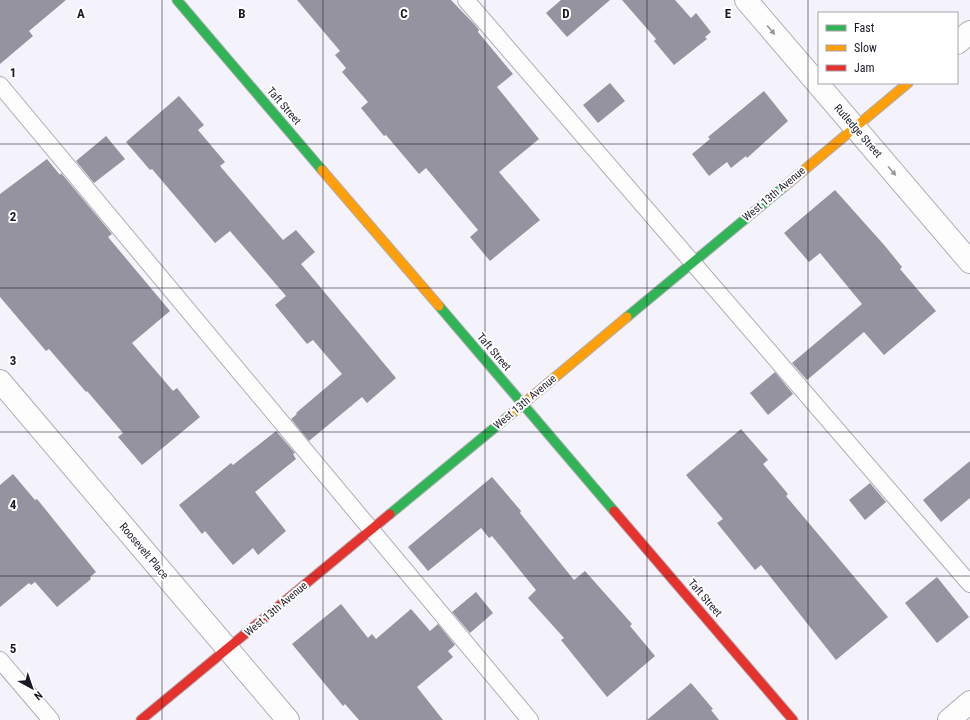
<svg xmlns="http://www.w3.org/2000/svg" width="970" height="720" font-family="'Roboto Condensed',sans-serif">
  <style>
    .building { fill: #9693a1 }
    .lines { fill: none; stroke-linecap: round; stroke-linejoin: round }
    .lane-casing { stroke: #aeacb5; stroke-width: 18 }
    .street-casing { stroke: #aeacb5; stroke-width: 24 }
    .fast-casing { stroke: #aeacb5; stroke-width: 11 }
    .slow-casing { stroke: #aeacb5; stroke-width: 11 }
    .jam-casing { stroke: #aeacb5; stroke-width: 11 }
    .lane { stroke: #fdfdfe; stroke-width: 16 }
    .street { stroke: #fdfdfe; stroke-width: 22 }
    .fast { stroke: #30b455; stroke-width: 9 }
    .slow { stroke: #ff9f0a; stroke-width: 9 }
    .jam { stroke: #e5322d; stroke-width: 9 }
    .oneway { fill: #97969c }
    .grid { fill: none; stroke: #1b1824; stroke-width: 1; stroke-opacity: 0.55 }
    .labels { text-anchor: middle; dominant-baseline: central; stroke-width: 4; stroke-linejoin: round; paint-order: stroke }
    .street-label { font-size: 11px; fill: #1b1824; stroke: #fff }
    .grid-label { font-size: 13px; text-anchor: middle; font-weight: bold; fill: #1b1824; stroke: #fff; stroke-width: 4; stroke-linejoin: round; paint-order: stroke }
  </style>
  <rect width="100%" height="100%" fill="#f4f2fa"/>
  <!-- building -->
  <g class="building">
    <path d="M 0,0 L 66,0 L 29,31 L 33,36 L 0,64 Z"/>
    <path d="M 297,0 L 451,0 L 475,25 L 479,30 L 478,32 L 513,74 L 497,87 L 539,139 L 499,172 L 540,220 L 490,261 L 470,237 L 478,230 L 426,168 L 419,174 L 386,135 L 384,136 L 361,108 L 368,102 L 342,72 L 346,68 L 335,55 L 340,51 Z"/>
    <path d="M 561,0 L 610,0 L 567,37 L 546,13 Z"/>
    <path d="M 622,0 L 675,0 L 691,18 L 696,13 L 711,32 L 705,37 L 707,39 L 674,65 L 654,41 L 656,39 Z"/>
    <path d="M 610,83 L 625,101 L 598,123 L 583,105 Z"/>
    <path d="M 764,91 L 788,121 L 747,158 L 746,156 L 731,168 L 727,162 L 709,176 L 692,154 L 710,139 L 708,137 Z"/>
    <path d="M 179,96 L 204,125 L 198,130 L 225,162 L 220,166 L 283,240 L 296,230 L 315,252 L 301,264 L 396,378 L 367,403 L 362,397 L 309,441 L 291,419 L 297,414 L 296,413 L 342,374 L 313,340 L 307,344 L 275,305 L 286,296 L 230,231 L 215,243 L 152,169 L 150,170 L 126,142 Z"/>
    <path d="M 106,136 L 125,159 L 94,183 L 76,161 Z"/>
    <path d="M 47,159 L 60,175 L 61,173 L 112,234 L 108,237 L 170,311 L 132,343 L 173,391 L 177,388 L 200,417 L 142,465 L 118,437 L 123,433 L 87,391 L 86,392 L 49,349 L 46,351 L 0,297 L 0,194 Z"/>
    <path d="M 835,190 L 885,246 L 902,267 L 900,269 L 936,311 L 884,355 L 864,332 L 807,380 L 792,363 L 862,304 L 820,253 L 809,262 L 784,233 Z"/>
    <path d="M 775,372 L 793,394 L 768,415 L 750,393 Z"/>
    <path d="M 741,429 L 768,460 L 763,464 L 788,494 L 786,496 L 888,617 L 836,660 L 761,565 L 755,570 L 717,523 L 723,519 L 686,475 Z"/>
    <path d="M 276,431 L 295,453 L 293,454 L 296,459 L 255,492 L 286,531 L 258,555 L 253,548 L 233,565 L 205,531 L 202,534 L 179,505 L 231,463 L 233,465 Z"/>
    <path d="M 970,461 L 970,498 L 941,522 L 923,500 Z"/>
    <path d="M 13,474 L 35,500 L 37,499 L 96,572 L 90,577 L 91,579 L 57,607 L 35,582 L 31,585 L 29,583 L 0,607 L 0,485 Z"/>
    <path d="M 492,477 L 521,511 L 520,513 L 574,580 L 585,571 L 632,624 L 630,626 L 655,656 L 607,697 L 561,640 L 564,638 L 528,598 L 536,590 L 492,536 L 489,538 L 481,528 L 428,571 L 408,547 Z"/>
    <path d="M 870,483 L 886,502 L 865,520 L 849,500 Z"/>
    <path d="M 937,577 L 969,617 L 937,643 L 905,603 Z"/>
    <path d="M 476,592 L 493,613 L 470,633 L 452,612 Z"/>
    <path d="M 341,604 L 368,638 L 372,634 L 376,639 L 411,609 L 430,631 L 438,624 L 455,645 L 448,651 L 453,657 L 417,687 L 443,720 L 359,720 L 345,704 L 343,706 L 292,644 Z"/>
    <path d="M 691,683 L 713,709 L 711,710 L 719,720 L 647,720 Z"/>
  </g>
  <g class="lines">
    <defs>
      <g id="lane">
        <path d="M 466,0 L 970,584"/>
        <path d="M 0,85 L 530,720"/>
        <path d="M 0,660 L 51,720"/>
      </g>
      <g id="street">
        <path d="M 746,0 L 970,262"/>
        <path d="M 957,43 L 970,32"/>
        <path d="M 0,381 L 288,720"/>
        <path d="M 949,720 L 970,702"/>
      </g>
      <g id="fast">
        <path d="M 177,0 L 322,170"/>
        <path d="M 439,306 L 614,511"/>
        <path d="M 627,317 L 785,186"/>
        <path d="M 390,514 L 510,415"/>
      </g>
      <g id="slow">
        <path d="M 322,170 L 439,306"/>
        <path d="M 785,186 L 908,83"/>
        <path d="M 510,415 L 627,317"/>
      </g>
      <g id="jam">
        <path d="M 614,511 L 793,720"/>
        <path d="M 141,720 L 390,514"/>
      </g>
    </defs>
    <!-- lane casing -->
    <use href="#lane" class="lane-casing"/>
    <!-- street casing -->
    <use href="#street" class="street-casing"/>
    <!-- fast casing -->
    <use href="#fast" class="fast-casing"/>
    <!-- slow casing -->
    <use href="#slow" class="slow-casing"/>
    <!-- jam casing -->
    <use href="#jam" class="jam-casing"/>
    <!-- lane -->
    <use href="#lane" class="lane"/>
    <!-- street -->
    <use href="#street" class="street"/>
    <!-- fast -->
    <use href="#fast" class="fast"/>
    <!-- slow -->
    <use href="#slow" class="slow"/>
    <!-- jam -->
    <use href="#jam" class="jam"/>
  </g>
  <!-- one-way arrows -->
  <defs><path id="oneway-solid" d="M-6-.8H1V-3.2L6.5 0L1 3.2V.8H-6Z"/></defs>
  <g class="oneway">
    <use href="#oneway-solid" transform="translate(771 30) rotate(49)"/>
    <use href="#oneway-solid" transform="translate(892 171) rotate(49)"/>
  </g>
  <!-- grid -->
  <path class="grid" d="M 162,0 L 162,720M 323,0 L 323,720M 485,0 L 485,720M 647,0 L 647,720M 808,0 L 808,720M 0,144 L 970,144M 0,288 L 970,288M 0,432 L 970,432M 0,576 L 970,576"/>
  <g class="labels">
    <!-- street labels -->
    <g class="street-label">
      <text transform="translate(284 106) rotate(49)">Taft Street</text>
      <text transform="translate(858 131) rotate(49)">Rutledge Street</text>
      <text transform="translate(774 194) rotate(-40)">West 13th Avenue</text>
      <text transform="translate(494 352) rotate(49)">Taft Street</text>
      <text transform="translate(525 402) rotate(-40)">West 13th Avenue</text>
      <text transform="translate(144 551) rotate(50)">Roosevelt Place</text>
      <text transform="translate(705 598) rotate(49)">Taft Street</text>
      <text transform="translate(276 609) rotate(-40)">West 13th Avenue</text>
    </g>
  </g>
  <g class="grid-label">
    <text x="81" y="18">A</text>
    <text x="242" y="18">B</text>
    <text x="404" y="18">C</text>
    <text x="566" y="18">D</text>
    <text x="728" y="18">E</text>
    <text x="13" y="77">1</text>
    <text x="13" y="221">2</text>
    <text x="13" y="365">3</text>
    <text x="13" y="509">4</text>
    <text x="13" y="653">5</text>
  </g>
  <!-- legend -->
  <rect x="818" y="12" width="140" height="72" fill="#ffffff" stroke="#a4a3a7"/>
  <rect x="826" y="25" width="20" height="6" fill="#30b455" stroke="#a4a3a7"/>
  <text x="854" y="32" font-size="12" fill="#1b1824">Fast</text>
  <rect x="826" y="45" width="20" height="6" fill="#ff9f0a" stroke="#a4a3a7"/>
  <text x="854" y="52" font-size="12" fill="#1b1824">Slow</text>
  <rect x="826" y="65" width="20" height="6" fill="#e5322d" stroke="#a4a3a7"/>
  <text x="854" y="72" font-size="12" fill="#1b1824">Jam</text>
  <!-- north arrow -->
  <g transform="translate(32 688) rotate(140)" stroke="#ffffff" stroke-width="3" paint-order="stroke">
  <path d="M0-3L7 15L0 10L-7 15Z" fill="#1b1824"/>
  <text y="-6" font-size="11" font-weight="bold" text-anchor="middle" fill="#1b1824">N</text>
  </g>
</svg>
